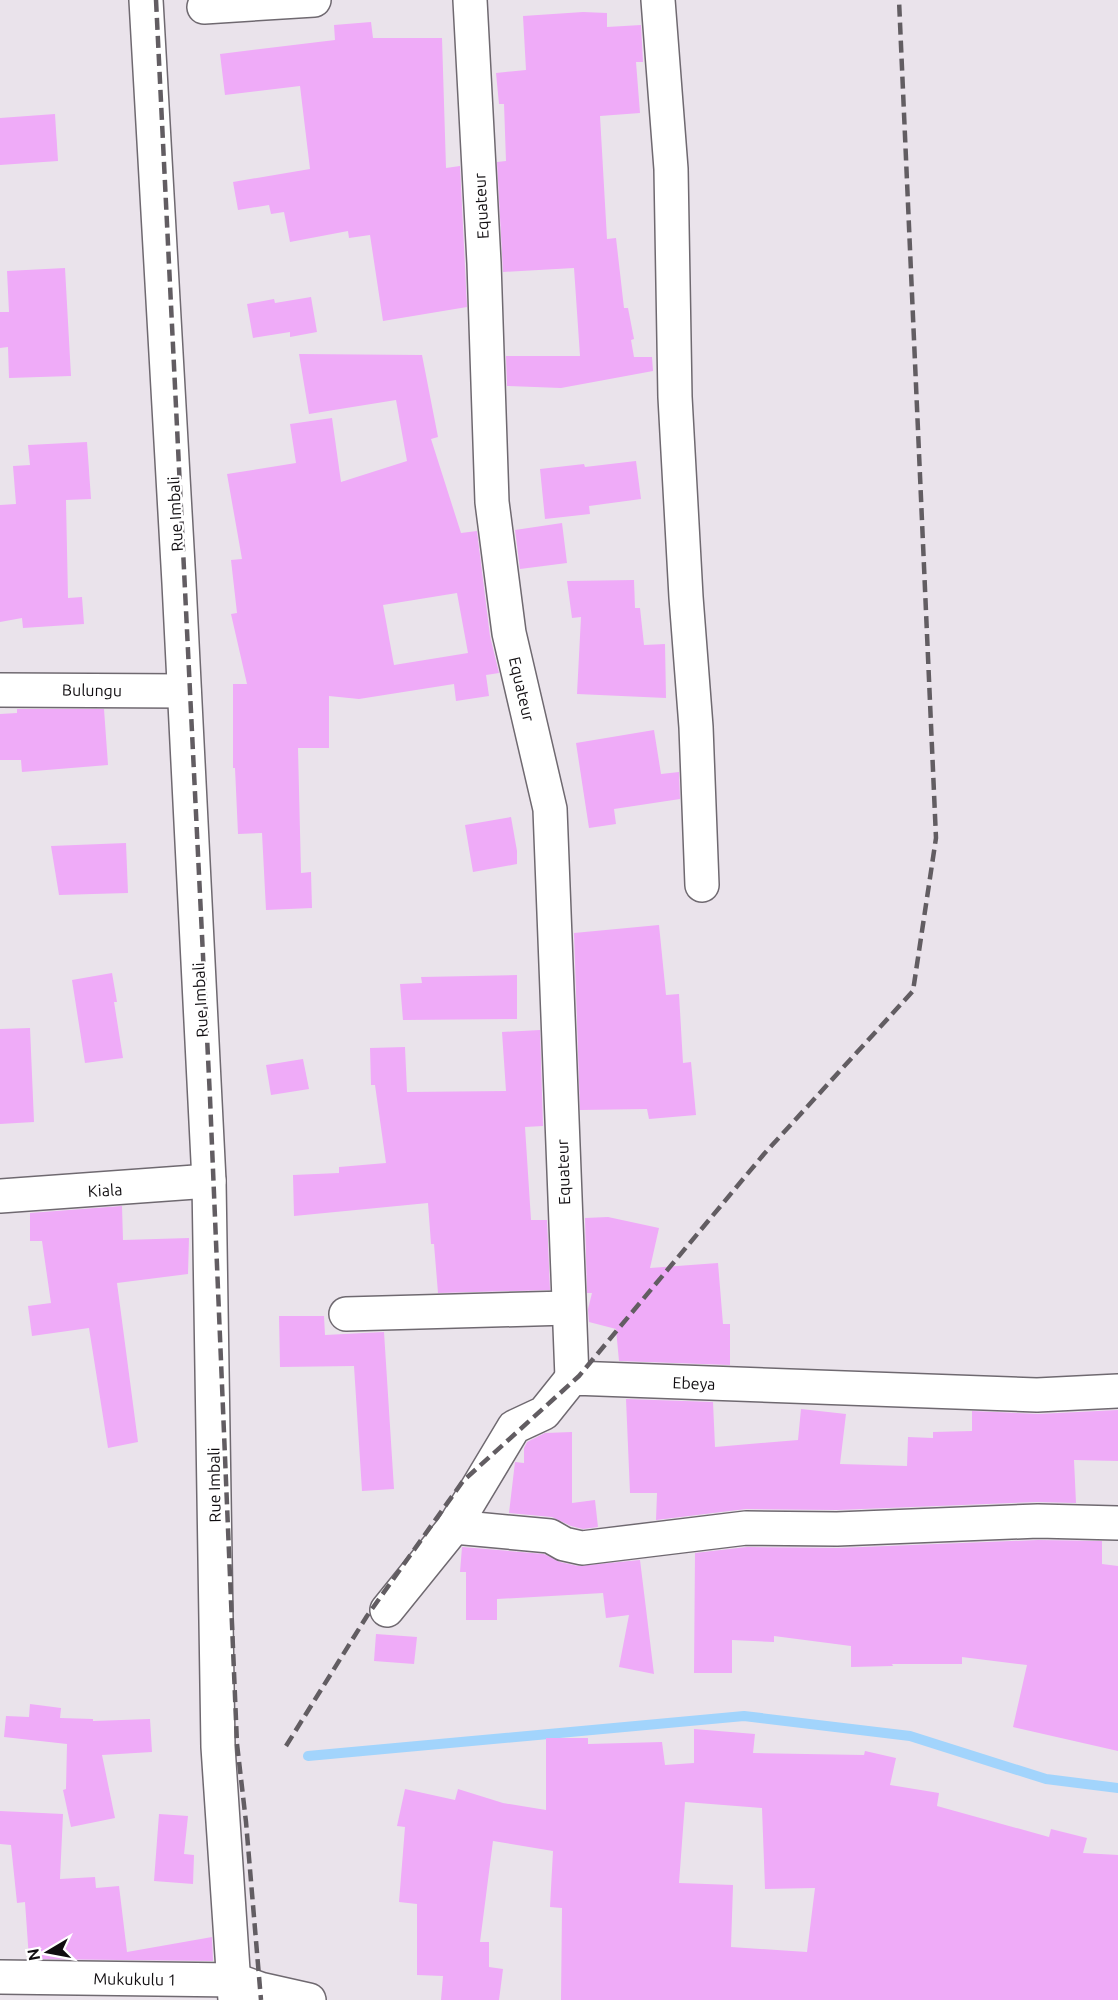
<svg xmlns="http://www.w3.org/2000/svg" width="1118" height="2000" font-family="Ubuntu,sans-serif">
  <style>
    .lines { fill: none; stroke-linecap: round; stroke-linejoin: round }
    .stream { stroke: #a2d4fc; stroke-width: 10 }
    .building { fill: #efabf8; fill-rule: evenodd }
    .minor-casing { stroke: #6f6970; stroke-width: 36 }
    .minor { stroke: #fff; stroke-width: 33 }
    .rail { stroke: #625d62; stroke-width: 4.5; stroke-dasharray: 12 6; stroke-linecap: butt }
    .labels { text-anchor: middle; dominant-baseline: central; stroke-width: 4.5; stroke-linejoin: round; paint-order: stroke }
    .street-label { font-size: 16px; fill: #100d10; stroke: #fff }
  </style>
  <rect width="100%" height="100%" fill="#eae3eb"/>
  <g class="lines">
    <!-- stream -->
    <path class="stream" d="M 308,1756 L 744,1716 L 910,1736 L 1046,1779 L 1118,1788"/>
  </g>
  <!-- building -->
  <g class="building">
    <path d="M 583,12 L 607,13 L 607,27 L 641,25 L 643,62 L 636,62 L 640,113 L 600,116 L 607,239 L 616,238 L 624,308 L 628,308 L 634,339 L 631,340 L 634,357 L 652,357 L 653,371 L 561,388 L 507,386 L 506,356 L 580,356 L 574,268 L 503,272 L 497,162 L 506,161 L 504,104 L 499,104 L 496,73 L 526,70 L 523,16 Z"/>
    <path d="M 371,22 L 373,38 L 442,38 L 446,168 L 460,166 L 467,307 L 383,321 L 370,235 L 349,238 L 348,231 L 290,242 L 284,212 L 271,214 L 269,205 L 238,210 L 233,182 L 310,169 L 300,86 L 225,95 L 220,54 L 335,40 L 334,25 Z"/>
    <path d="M 55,114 L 58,161 L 0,165 L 0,118 Z"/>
    <path d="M 65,268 L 71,376 L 9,378 L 8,347 L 0,348 L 0,312 L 9,312 L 7,271 Z"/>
    <path d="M 311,297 L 317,332 L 290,337 L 290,332 L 253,338 L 247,304 L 274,299 L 275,303 Z"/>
    <path d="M 299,354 L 422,355 L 438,437 L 431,439 L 461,533 L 477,531 L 490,636 L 499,673 L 486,675 L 489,696 L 456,701 L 454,684 L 359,699 L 329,696 L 329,748 L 298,748 L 301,873 L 311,872 L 312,908 L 266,910 L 262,833 L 238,834 L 235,768 L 233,768 L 233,684 L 247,684 L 231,614 L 237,613 L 231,560 L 242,559 L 227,474 L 296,463 L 290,424 L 332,418 L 341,482 L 407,461 L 396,400 L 309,414 ZM 457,593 L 468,653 L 394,665 L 383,605 Z"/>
    <path d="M 87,442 L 91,499 L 66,500 L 68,598 L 82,597 L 84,624 L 23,628 L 22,618 L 0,622 L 0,505 L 16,504 L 13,466 L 30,465 L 28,445 Z"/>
    <path d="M 636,461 L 641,499 L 589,506 L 590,514 L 545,519 L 540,469 L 584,464 L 585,467 Z"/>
    <path d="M 562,523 L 567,563 L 520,569 L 515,530 Z"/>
    <path d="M 634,580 L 635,608 L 640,608 L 644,645 L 665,644 L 666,698 L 577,694 L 581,617 L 572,618 L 567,581 Z"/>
    <path d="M 17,709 L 104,709 L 108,765 L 22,772 L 21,760 L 0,760 L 0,714 L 17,713 Z"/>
    <path d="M 654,730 L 661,774 L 679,772 L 680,799 L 614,809 L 616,824 L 589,828 L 576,743 Z"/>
    <path d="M 511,817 L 517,851 L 517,864 L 473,872 L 465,825 Z"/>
    <path d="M 126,843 L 128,893 L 59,895 L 51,846 Z"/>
    <path d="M 659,925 L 666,995 L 679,994 L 683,1063 L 691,1062 L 696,1115 L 649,1119 L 647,1109 L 580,1110 L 574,933 Z"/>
    <path d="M 112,973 L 117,1002 L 114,1002 L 123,1058 L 85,1063 L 72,980 Z"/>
    <path d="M 517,975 L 517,1019 L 403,1020 L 400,984 L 422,983 L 421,977 Z"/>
    <path d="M 30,1028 L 34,1122 L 0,1124 L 0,1029 Z"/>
    <path d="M 540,1030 L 543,1126 L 525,1127 L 531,1220 L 547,1220 L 550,1290 L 438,1293 L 434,1244 L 431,1244 L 428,1203 L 294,1216 L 293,1175 L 339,1173 L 339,1167 L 386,1163 L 375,1085 L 371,1085 L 370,1048 L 405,1047 L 407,1092 L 506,1091 L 502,1032 Z"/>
    <path d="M 303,1059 L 309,1089 L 271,1095 L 266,1065 Z"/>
    <path d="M 122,1206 L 123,1240 L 189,1238 L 188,1274 L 117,1283 L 138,1442 L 108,1448 L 89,1328 L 32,1336 L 28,1306 L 51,1303 L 42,1241 L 30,1241 L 30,1213 Z"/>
    <path d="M 608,1217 L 659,1228 L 650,1268 L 718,1263 L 723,1324 L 730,1324 L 730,1365 L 619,1361 L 616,1329 L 589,1322 L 588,1309 L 592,1293 L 587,1293 L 585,1218 Z"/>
    <path d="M 279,1316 L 324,1316 L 325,1335 L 384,1332 L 394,1489 L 362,1491 L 354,1366 L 280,1367 Z"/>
    <path d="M 626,1399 L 713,1402 L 715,1447 L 798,1440 L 801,1409 L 846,1414 L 840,1464 L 907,1466 L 908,1437 L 933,1438 L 933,1432 L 972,1431 L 972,1411 L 1038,1414 L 1118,1410 L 1118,1461 L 1074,1460 L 1076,1503 L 1037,1502 L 837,1510 L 746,1509 L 656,1520 L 657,1493 L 630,1493 Z"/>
    <path d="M 572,1432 L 572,1503 L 595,1500 L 598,1527 L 583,1529 L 571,1526 L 552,1517 L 509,1513 L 515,1462 L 524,1463 L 524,1448 L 527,1442 L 545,1433 Z"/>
    <path d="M 1038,1540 L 1102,1541 L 1102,1564 L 1118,1566 L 1118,1751 L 1013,1727 L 1027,1665 L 962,1657 L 962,1664 L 892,1664 L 893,1666 L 851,1667 L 851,1646 L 774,1636 L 774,1642 L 732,1640 L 732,1673 L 694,1673 L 695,1553 L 747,1547 L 838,1548 Z"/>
    <path d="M 462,1547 L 544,1554 L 560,1562 L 578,1566 L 640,1560 L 654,1674 L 619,1667 L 629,1615 L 606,1618 L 603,1593 L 497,1599 L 497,1620 L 466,1620 L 466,1572 L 460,1572 Z"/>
    <path d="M 376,1634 L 417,1637 L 414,1664 L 374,1661 Z"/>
    <path d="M 30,1704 L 61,1708 L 60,1718 L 93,1719 L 93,1721 L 150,1719 L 152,1752 L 102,1755 L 115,1818 L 71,1827 L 63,1790 L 66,1789 L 67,1744 L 4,1737 L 6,1716 L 29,1717 Z"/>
    <path d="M 694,1729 L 755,1734 L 753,1753 L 864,1755 L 865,1751 L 896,1758 L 890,1785 L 939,1793 L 937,1806 L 1049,1837 L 1051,1829 L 1087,1838 L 1083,1853 L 1118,1855 L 1118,2000 L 561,2000 L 562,1908 L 550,1907 L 553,1851 L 493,1841 L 480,1942 L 489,1942 L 489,1967 L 503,1969 L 499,2000 L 441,2000 L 443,1976 L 417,1975 L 417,1904 L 399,1902 L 405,1827 L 397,1826 L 405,1789 L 455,1800 L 458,1789 L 503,1803 L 546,1810 L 546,1738 L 588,1738 L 588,1744 L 662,1742 L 665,1765 L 694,1763 ZM 685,1802 L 762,1808 L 765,1889 L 815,1888 L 807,1952 L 731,1947 L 733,1885 L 679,1883 Z"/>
    <path d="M 0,1811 L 63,1814 L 60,1879 L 95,1877 L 96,1888 L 119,1886 L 127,1952 L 212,1937 L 213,1961 L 29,1959 L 25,1902 L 17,1903 L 11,1845 L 0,1844 Z"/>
    <path d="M 159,1814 L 188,1816 L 184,1854 L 194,1855 L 193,1884 L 154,1881 Z"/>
  </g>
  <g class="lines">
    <defs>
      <g id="minor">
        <path d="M 146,0 L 179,583 L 209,1181 L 218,1747 L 235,2000"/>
        <path d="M 470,0 L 484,263 L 492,502 L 509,633 L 550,809 L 572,1378"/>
        <path d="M 658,0 L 671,169 L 675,397 L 686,597 L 696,727 L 702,885"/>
        <path d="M 204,7 L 314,0"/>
        <path d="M 0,690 L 184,691"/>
        <path d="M 0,1196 L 209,1181"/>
        <path d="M 346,1314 L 568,1308"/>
        <path d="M 454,1527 L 550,1536 L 564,1544 L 582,1548 L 746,1528 L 837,1529 L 1038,1521 L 1118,1523"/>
        <path d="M 387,1610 L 454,1527 L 514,1427 L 544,1413 L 572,1378 L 1037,1395 L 1118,1391"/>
        <path d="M 0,1977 L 235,1980 L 260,1989 L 309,2000"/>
      </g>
    </defs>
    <!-- minor casing -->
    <use href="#minor" class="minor-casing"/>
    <!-- minor -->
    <use href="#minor" class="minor"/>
    <!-- rail -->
    <g class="rail">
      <path d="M 156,0 L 210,1098 L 237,1744 L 246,1822 L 261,2000"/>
      <path d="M 286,1746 L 367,1616 L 463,1481 L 579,1376 L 764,1154 L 913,991 L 936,838 L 899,0"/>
    </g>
  </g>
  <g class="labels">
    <!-- street labels -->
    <g class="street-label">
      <text transform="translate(481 206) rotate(-93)">Equateur</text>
      <text transform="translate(175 514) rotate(-93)">Rue Imbali</text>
      <text transform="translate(522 689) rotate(77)">Equateur</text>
      <text transform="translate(92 690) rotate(1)">Bulungu</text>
      <text transform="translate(200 1000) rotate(-93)">Rue Imbali</text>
      <text transform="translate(563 1172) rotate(-92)">Equateur</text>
      <text transform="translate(105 1190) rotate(-3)">Kiala</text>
      <text transform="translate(694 1383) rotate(2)">Ebeya</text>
      <text transform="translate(214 1485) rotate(-91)">Rue Imbali</text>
      <text transform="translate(135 1979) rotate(1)">Mukukulu 1</text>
    </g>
  </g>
  <!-- north arrow -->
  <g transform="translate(48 1952) rotate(260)" stroke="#ffffff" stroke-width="4.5" paint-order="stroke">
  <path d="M0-4.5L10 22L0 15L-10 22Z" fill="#100d10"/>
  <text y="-9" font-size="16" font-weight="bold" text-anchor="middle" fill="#100d10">N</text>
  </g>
</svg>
